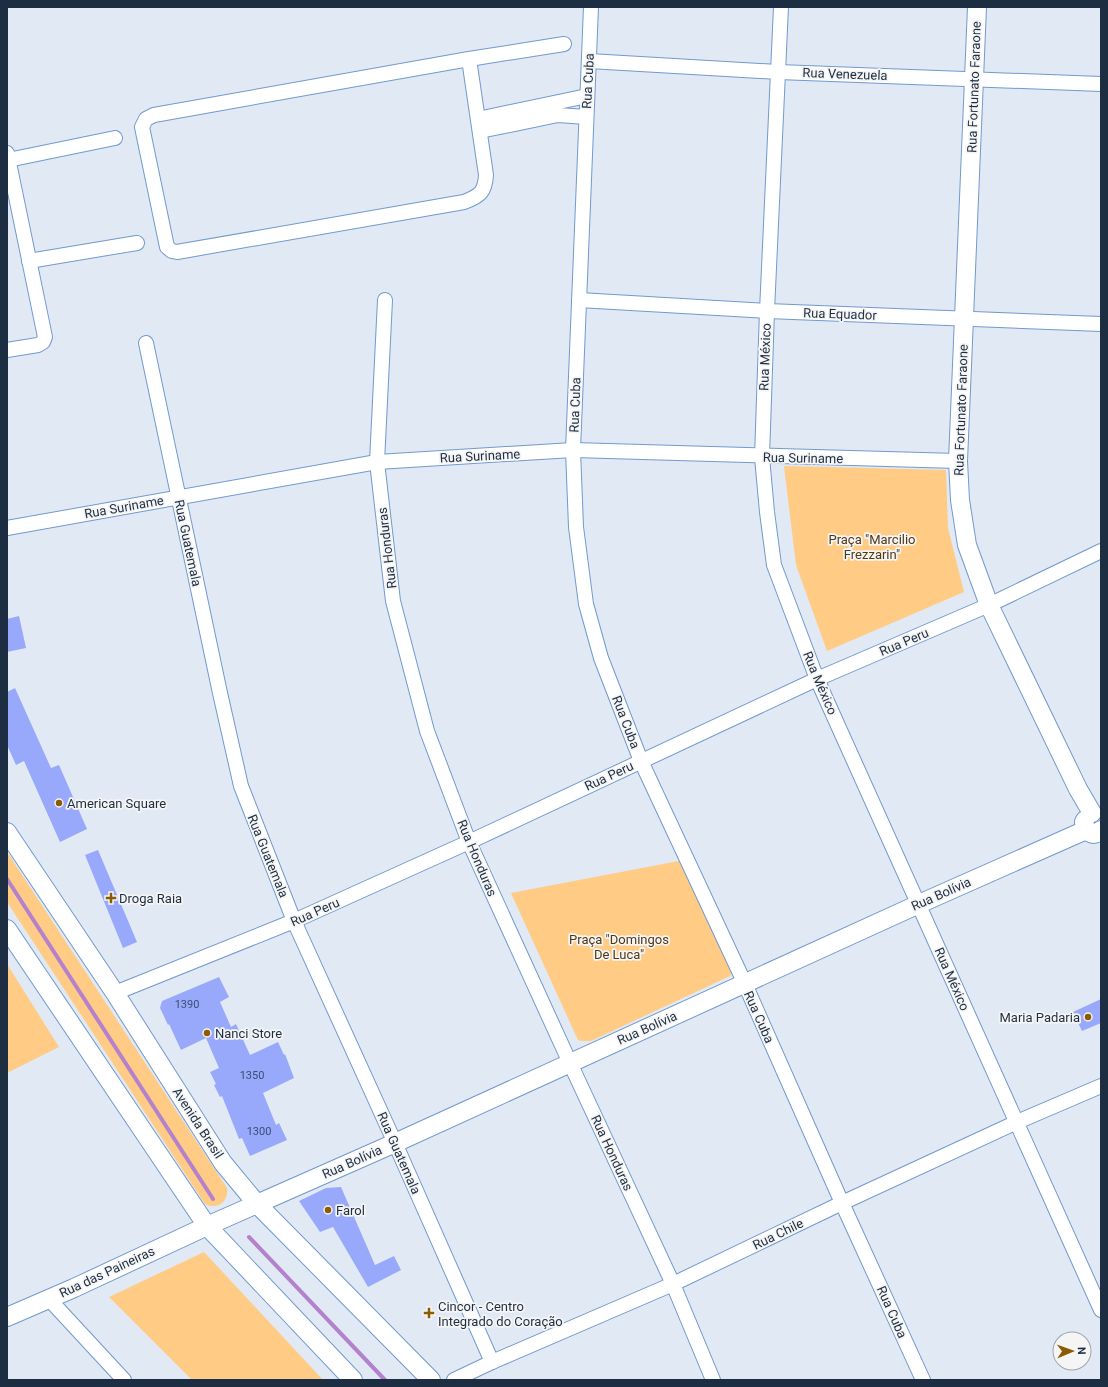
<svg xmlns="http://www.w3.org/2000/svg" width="1108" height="1387" font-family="Roboto,sans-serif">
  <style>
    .green { fill: #ffcb85 }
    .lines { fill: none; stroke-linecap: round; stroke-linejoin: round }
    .stream { stroke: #b482cd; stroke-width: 4 }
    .building { fill: #98a9fc }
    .minor-casing { stroke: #719acd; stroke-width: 16 }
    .major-casing { stroke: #719acd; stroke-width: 20 }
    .minor { stroke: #fff; stroke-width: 14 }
    .major { stroke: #fff; stroke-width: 18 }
    .poi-dot { fill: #8b5c02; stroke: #f5f5f5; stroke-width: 1.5 }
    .labels { text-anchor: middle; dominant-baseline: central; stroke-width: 3.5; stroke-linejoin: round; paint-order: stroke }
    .number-label { font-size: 11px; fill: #3c4d70 }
    .street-label { font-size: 13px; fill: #1d2e42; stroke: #f5f5f5 }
    .park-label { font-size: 13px; fill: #513916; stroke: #f5f5f5 }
    .poi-label { font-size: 13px; fill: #1d2e42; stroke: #f5f5f5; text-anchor: start }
  </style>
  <rect width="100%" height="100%" fill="#e0e9f4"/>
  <!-- green -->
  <g class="green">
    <path d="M 784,466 L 946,470 L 948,528 L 964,592 L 827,651 L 796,565 Z"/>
    <path d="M 7,852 L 227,1188 C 229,1202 217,1210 205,1204 L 7,902 Z"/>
    <path d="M 684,860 L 732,972 L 730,976 L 591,1041 L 582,1041 L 578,1040 L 511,893 Z"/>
    <path d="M 7,964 L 59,1047 L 7,1073 Z"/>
    <path d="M 204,1252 L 323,1380 L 192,1380 L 109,1297 Z"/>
  </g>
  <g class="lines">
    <!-- stream -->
    <g class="stream">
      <path d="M 7,879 L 213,1199"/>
      <path d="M 249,1237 L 385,1380"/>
    </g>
  </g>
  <!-- building -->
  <g class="building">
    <path d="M 19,616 L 26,648 L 7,652 L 7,619 Z"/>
    <path d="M 15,688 L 51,768 L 59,765 L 87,829 L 60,842 L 24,761 L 16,765 L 7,745 L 7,692 Z"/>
    <path d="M 98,850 L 137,942 L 123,948 L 85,855 Z"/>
    <path d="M 219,977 L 229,997 L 220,1002 L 231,1027 L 236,1024 L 250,1055 L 278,1042 L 284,1055 L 285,1054 L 294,1078 L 263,1093 L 276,1125 L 279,1123 L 287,1140 L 250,1156 L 242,1138 L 239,1139 L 222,1096 L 220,1097 L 214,1085 L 216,1084 L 210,1072 L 219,1068 L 206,1038 L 181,1050 L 169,1024 L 168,1025 L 160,1008 L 162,1001 Z"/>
    <path d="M 1101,999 L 1101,1023 L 1082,1031 L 1073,1012 Z"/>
    <path d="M 341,1187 L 375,1265 L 394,1256 L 401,1270 L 368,1287 L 333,1227 L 320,1232 L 299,1201 L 326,1188 Z"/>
  </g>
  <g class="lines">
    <defs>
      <g id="minor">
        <path d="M 591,7 L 573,450 L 576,527 L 586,604 L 601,658 L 641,761 L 745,984 L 842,1203 L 923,1380"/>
        <path d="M 781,7 L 767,311 L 762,457 L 767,512 L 774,565 L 817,679 L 1101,1310"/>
        <path d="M 469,59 L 486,175 C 485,192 480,196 464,202 L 177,252 L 172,251 L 167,247 L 142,127 L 146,119 L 154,115 L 469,59 L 564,44"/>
        <path d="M 589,61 L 778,72 L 1101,84"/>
        <path d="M 478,119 L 587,96"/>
        <path d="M 480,131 L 558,115 L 586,117"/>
        <path d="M 7,153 L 45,337 L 43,342 L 38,345 L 7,350"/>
        <path d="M 8,160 L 115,138"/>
        <path d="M 29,261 L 137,243"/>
        <path d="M 385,300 L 377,462 L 393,601 L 427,731 L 469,842 L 570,1063 L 673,1284 L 713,1380"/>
        <path d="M 579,300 L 767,311 L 1101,324"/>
        <path d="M 146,343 L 220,693 L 241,786 L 294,921 L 395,1143 L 492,1362"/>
        <path d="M 7,528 L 377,462 L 573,450 L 958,461"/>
        <path d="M 115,993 L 294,921 L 469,842 L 817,679 L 989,605 L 1101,551"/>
        <path d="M 49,1299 L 124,1380"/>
        <path d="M 454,1380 L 492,1362 L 673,1284 L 842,1203 L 1017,1122 L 1101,1086"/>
      </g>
      <g id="major">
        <path d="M 977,7 L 958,461 L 960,500 L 967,545 L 989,605 L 1078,789 L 1092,813"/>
        <path d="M 1085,820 L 1084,822 C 1086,832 1092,838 1101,830"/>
        <path d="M 7,832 L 115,993 L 223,1163 L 257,1204 L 431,1380"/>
        <path d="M 7,929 L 207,1226 L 353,1380"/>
        <path d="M 7,1317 L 74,1288 L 207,1226 L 395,1143 L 919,904 L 1086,830"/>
      </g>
    </defs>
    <!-- minor casing -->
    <use href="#minor" class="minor-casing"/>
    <!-- major casing -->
    <use href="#major" class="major-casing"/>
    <!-- minor -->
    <use href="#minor" class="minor"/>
    <!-- major -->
    <use href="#major" class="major"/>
  </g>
  <!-- markers -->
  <g class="poi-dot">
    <circle cx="59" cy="803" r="4"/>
    <path d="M109 892h4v4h4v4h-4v4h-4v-4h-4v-4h4z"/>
    <circle cx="1088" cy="1017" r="4"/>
    <circle cx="207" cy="1033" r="4"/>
    <circle cx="328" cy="1210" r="4"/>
    <path d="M427 1307h4v4h4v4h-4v4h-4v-4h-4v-4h4z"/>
  </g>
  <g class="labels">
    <!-- number labels -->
    <g class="number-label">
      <text x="187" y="1004">1390</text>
      <text x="252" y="1075">1350</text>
      <text x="259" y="1131">1300</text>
    </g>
    <!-- street labels -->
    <g class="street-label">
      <text transform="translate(845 74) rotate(2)">Rua Venezuela</text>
      <text transform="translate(588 81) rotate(-87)">Rua Cuba</text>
      <text transform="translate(974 87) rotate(-88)">Rua Fortunato Faraone</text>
      <text transform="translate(840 314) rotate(2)">Rua Equador</text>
      <text transform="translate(765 357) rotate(-88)">Rua México</text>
      <text transform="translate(575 405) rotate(-88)">Rua Cuba</text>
      <text transform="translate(961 410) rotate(-88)">Rua Fortunato Faraone</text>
      <text transform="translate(480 456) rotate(-3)">Rua Suriname</text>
      <text transform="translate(803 458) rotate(1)">Rua Suriname</text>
      <text transform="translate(124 507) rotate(-10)">Rua Suriname</text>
      <text transform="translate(188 543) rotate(78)">Rua Guatemala</text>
      <text transform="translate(387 548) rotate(-97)">Rua Honduras</text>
      <text transform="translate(904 642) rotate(-23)">Rua Peru</text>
      <text transform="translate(820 683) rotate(67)">Rua México</text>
      <text transform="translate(626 722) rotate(69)">Rua Cuba</text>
      <text transform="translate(609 776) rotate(-25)">Rua Peru</text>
      <text transform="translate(268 856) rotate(68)">Rua Guatemala</text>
      <text transform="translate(477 858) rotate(67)">Rua Honduras</text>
      <text transform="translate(941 894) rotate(-24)">Rua Bolívia</text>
      <text transform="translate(315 912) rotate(-24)">Rua Peru</text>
      <text transform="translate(952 979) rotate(66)">Rua México</text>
      <text transform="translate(759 1017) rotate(66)">Rua Cuba</text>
      <text transform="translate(647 1028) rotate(-24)">Rua Bolívia</text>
      <text transform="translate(198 1123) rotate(57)">Avenida Brasil</text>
      <text transform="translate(399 1153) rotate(66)">Rua Guatemala</text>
      <text transform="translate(612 1153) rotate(65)">Rua Honduras</text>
      <text transform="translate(352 1162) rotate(-24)">Rua Bolívia</text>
      <text transform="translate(778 1234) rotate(-26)">Rua Chile</text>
      <text transform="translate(107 1272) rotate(-25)">Rua das Paineiras</text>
      <text transform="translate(892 1312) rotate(66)">Rua Cuba</text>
    </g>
    <!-- park labels -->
    <g class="park-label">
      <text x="872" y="539">Praça "Marcilio<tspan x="872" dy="15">Frezzarin"</tspan></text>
      <text x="619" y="939">Praça "Domingos<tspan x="619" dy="15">De Luca"</tspan></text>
    </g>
    <!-- poi labels -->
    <g class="poi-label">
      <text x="67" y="803">American Square</text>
      <text x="119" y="898">Droga Raia</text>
      <text x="1080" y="1017" text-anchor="end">Maria Padaria</text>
      <text x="215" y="1033">Nanci Store</text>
      <text x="336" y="1210">Farol</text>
      <text x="438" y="1306">Cincor - Centro<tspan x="438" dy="15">Integrado do Coração</tspan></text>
    </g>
  </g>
  <!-- border -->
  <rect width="1108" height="1387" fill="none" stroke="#1d2e42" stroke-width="16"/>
  <!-- north arrow -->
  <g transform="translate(1072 1351) rotate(88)"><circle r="19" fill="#f5f5f5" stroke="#9fa5ad"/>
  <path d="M0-3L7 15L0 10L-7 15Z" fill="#8b5c02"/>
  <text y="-6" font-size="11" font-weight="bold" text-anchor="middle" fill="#1d2e42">N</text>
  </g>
</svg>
